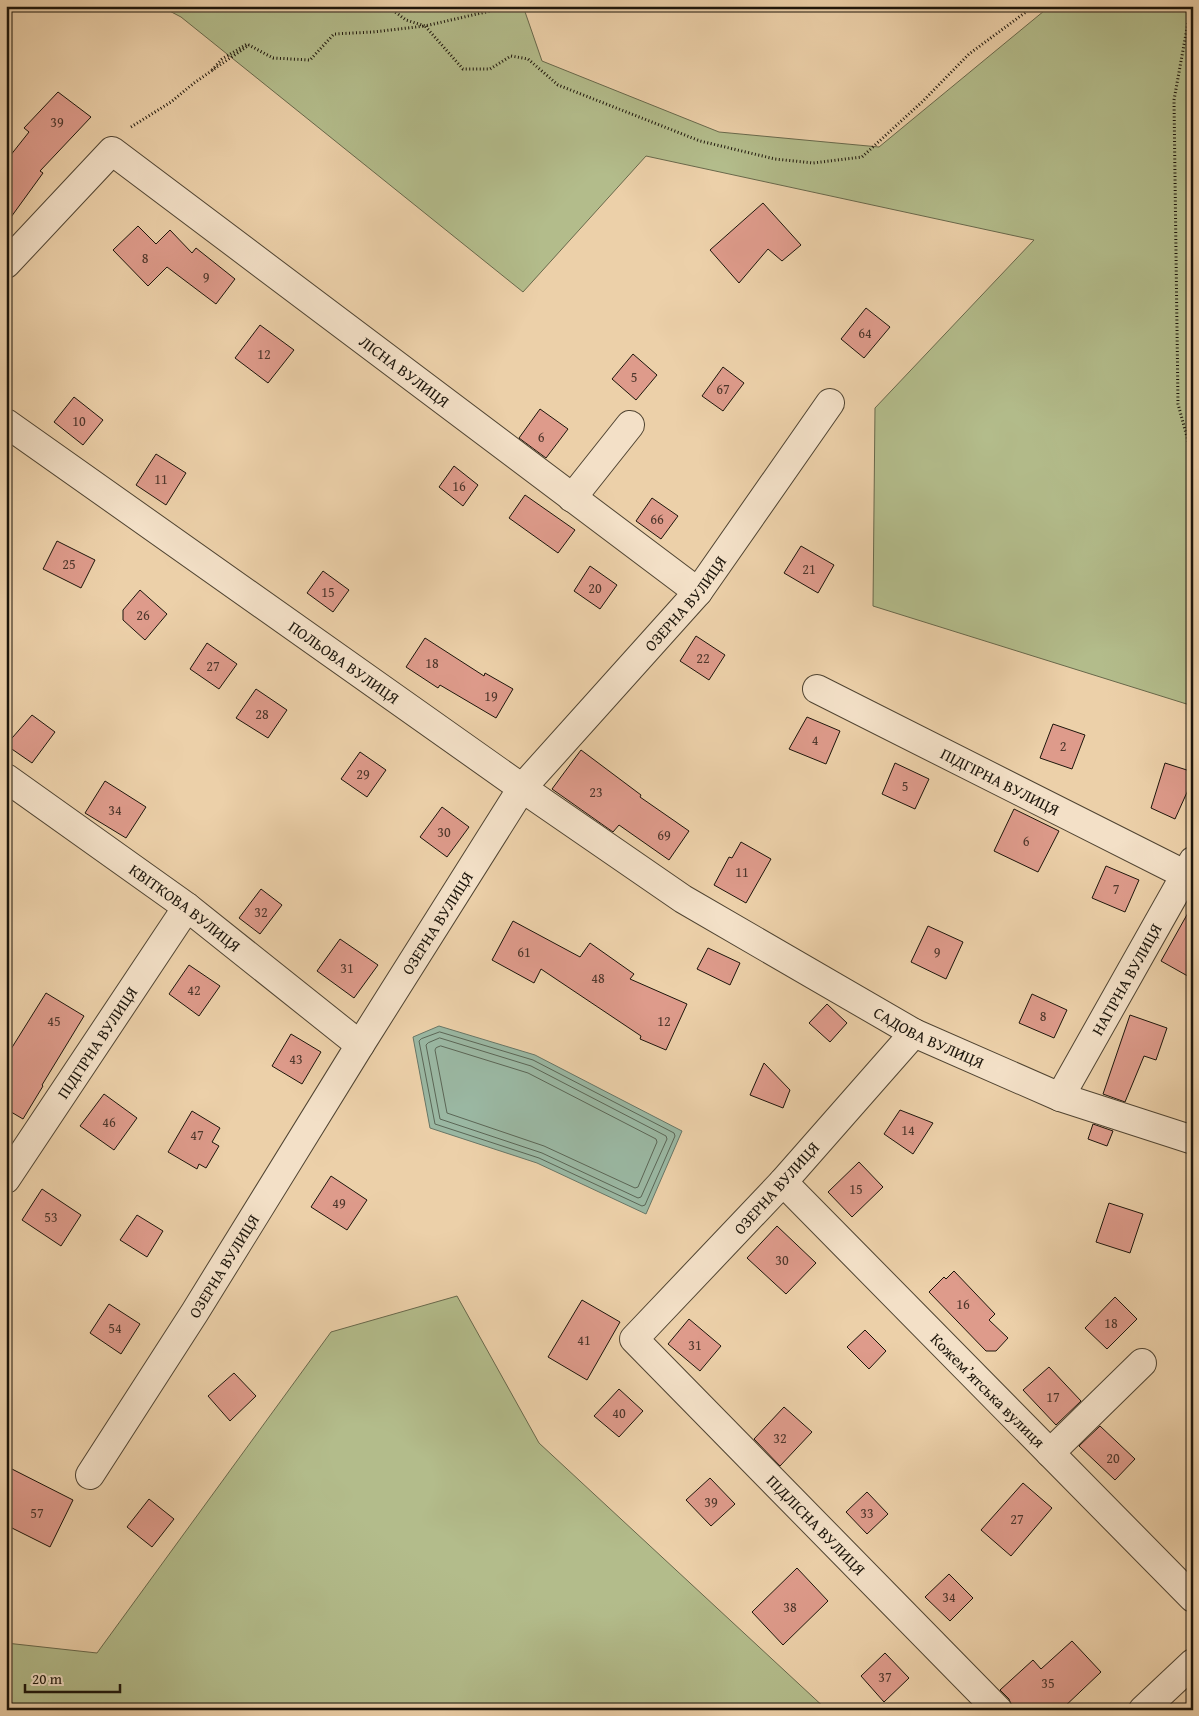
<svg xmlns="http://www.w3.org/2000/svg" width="1199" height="1716" font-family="'Gentium Book Plus',serif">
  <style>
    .green { fill: #b3bc8b; stroke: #68684b }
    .water { fill: #9ab7a2; stroke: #687666 }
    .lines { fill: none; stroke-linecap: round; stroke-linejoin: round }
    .shore { stroke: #5b6656; stroke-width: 1 }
    .building { fill: #de9b8b; stroke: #1c150b }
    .minor-casing { stroke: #504432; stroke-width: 30 }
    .path { stroke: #1c150b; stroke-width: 3; stroke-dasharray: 1 2.5; stroke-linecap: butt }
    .minor { stroke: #f3e0c7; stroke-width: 28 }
    .labels { text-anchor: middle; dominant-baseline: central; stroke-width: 5; stroke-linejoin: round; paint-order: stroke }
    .number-label { font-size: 14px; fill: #4c362b }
    .street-label { font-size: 16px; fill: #1c150b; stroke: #f3e0c7 }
  </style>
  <rect width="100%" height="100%" fill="#ecd0a9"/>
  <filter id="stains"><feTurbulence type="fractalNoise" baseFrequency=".004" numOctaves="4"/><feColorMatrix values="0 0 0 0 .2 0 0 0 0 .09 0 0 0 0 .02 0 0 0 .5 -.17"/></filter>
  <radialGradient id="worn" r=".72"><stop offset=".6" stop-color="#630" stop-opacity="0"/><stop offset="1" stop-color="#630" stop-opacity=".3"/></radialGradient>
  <!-- green -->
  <g class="green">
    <path d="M 160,6 L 523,6 L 542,61 L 719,132 L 879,147 L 1050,6 L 1193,6 L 1193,706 L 873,606 L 875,408 L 1034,240 L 646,156 L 523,292 L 181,17 Z"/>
    <path d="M 457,1296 L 539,1443 L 827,1710 L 6,1710 L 6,1643 L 97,1653 L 331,1332 Z"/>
  </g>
  <!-- water -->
  <path class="water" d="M 439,1026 L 535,1055 L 682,1131 L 646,1214 L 537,1163 L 430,1128 L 413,1037 Z"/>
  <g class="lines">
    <!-- shore -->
    <g class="shore">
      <path d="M 440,1032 L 533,1060 L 674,1133 L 675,1136 L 645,1205 L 642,1206 L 539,1158 L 435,1124 L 419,1041 L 421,1039 Z"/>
      <path d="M 440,1038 L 531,1066 L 666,1136 L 667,1139 L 641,1197 L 638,1198 L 542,1153 L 440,1119 L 426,1045 L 428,1043 Z"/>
      <path d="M 441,1046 L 528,1073 L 656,1139 L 657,1142 L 638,1187 L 635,1188 L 544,1146 L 447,1113 L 435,1050 L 436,1048 Z"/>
    </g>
  </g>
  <!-- building -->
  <g class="building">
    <path d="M 58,92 L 91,117 L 40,171 L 43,173 L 6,224 L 6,161 L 29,132 L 24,128 Z"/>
    <path d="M 763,203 L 801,245 L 782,261 L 768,249 L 739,283 L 710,250 Z"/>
    <path d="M 138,226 L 156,244 L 170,230 L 192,253 L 196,248 L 235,279 L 216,304 L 167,267 L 148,286 L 113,250 Z"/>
    <path d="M 866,308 L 890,327 L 864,358 L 841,339 Z"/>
    <path d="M 260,325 L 294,350 L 268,383 L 235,358 Z"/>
    <path d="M 633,354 L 657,375 L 636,400 L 612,379 Z"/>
    <path d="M 723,367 L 744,383 L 723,411 L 702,396 Z"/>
    <path d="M 74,397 L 103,420 L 83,445 L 54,422 Z"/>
    <path d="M 540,409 L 568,429 L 546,458 L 519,438 Z"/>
    <path d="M 156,454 L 186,473 L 166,505 L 136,485 Z"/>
    <path d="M 454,466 L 478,485 L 463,506 L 439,487 Z"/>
    <path d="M 525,495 L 575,530 L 558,553 L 509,518 Z"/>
    <path d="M 652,498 L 678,516 L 661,539 L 636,521 Z"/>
    <path d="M 57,541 L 95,560 L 81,588 L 43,569 Z"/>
    <path d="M 801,546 L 834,565 L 818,593 L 784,573 Z"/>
    <path d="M 590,566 L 617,585 L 600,609 L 574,591 Z"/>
    <path d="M 323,571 L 349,590 L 333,612 L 307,593 Z"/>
    <path d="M 140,590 L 167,614 L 145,640 L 123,620 L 123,610 Z"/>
    <path d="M 696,636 L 725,655 L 709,680 L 680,661 Z"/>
    <path d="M 425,638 L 484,676 L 485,673 L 513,689 L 496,718 L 440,685 L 438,688 L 406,667 Z"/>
    <path d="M 207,643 L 237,664 L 219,689 L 190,669 Z"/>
    <path d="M 256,689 L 287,710 L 268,738 L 236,718 Z"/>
    <path d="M 32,715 L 55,732 L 32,763 L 6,745 Z"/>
    <path d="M 807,717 L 840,731 L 826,764 L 789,749 Z"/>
    <path d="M 1053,724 L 1085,735 L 1072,769 L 1040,758 Z"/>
    <path d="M 581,750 L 641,795 L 640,797 L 689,831 L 669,860 L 619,825 L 613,832 L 552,789 Z"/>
    <path d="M 360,752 L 386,770 L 367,797 L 341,779 Z"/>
    <path d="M 895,763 L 929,779 L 915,809 L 882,794 Z"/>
    <path d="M 1165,763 L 1193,772 L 1193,779 L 1175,819 L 1151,808 Z"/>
    <path d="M 105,781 L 146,807 L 126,838 L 85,813 Z"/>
    <path d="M 442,807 L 469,827 L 447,857 L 420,837 Z"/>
    <path d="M 1014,809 L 1059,831 L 1038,872 L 994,851 Z"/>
    <path d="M 741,842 L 771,859 L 746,903 L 714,885 L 729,857 L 732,858 Z"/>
    <path d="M 1106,866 L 1139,880 L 1125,912 L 1092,898 Z"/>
    <path d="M 261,889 L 282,905 L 260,934 L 239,918 Z"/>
    <path d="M 1193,904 L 1193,979 L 1161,961 Z"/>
    <path d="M 513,921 L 580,957 L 590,943 L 634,974 L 630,979 L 687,1004 L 666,1050 L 640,1039 L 641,1036 L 541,969 L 534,983 L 492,960 Z"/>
    <path d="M 928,926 L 963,942 L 946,979 L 911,962 Z"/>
    <path d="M 340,939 L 378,965 L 354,998 L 317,971 Z"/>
    <path d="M 708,948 L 740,963 L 730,985 L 697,969 Z"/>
    <path d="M 189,965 L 220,986 L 199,1016 L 169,994 Z"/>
    <path d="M 46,993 L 84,1016 L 42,1085 L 43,1086 L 23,1119 L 6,1109 L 6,1057 Z"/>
    <path d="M 1032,994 L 1067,1010 L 1054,1038 L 1019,1023 Z"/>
    <path d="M 827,1004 L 847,1023 L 830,1042 L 809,1023 Z"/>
    <path d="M 1130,1015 L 1167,1028 L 1156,1060 L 1144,1056 L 1125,1102 L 1103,1094 Z"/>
    <path d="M 291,1034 L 321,1052 L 302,1084 L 272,1066 Z"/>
    <path d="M 764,1063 L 790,1090 L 783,1108 L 750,1095 Z"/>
    <path d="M 104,1094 L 137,1118 L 114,1150 L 80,1126 Z"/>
    <path d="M 900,1110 L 933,1123 L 913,1154 L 884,1134 Z"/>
    <path d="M 192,1111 L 220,1128 L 212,1142 L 219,1146 L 206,1168 L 199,1164 L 197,1169 L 168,1152 Z"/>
    <path d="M 1093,1124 L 1113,1131 L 1107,1146 L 1088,1139 Z"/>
    <path d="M 859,1162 L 883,1187 L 852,1217 L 828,1192 Z"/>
    <path d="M 331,1176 L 367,1200 L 347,1230 L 311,1207 Z"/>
    <path d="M 42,1189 L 81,1215 L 61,1246 L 22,1220 Z"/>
    <path d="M 1109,1203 L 1143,1214 L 1130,1253 L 1096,1242 Z"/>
    <path d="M 137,1215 L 163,1231 L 147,1257 L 120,1240 Z"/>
    <path d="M 777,1226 L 816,1263 L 786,1294 L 747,1258 Z"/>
    <path d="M 954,1271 L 995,1314 L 989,1320 L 1008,1338 L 996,1351 L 986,1351 L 929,1292 L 944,1277 L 946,1279 Z"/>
    <path d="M 1115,1297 L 1137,1319 L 1107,1349 L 1085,1328 Z"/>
    <path d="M 582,1300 L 620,1322 L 587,1380 L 548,1357 Z"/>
    <path d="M 109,1304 L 140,1324 L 121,1354 L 90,1333 Z"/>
    <path d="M 689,1319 L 721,1346 L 700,1371 L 668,1344 Z"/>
    <path d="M 865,1330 L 886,1351 L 869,1369 L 847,1347 Z"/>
    <path d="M 1049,1367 L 1081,1401 L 1056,1425 L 1023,1390 Z"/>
    <path d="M 234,1373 L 256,1396 L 230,1421 L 208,1396 Z"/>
    <path d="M 619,1389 L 643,1411 L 619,1437 L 594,1416 Z"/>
    <path d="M 784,1407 L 812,1432 L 780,1466 L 754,1439 Z"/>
    <path d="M 1100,1426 L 1135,1459 L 1115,1480 L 1079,1446 Z"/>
    <path d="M 6,1466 L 73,1500 L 50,1547 L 6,1525 Z"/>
    <path d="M 710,1478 L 735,1504 L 711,1526 L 686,1500 Z"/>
    <path d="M 1023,1483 L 1052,1508 L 1011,1556 L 981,1530 Z"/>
    <path d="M 867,1492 L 888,1514 L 867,1534 L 846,1512 Z"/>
    <path d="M 149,1499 L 174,1519 L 152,1547 L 127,1527 Z"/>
    <path d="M 797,1568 L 828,1601 L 783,1645 L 752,1612 Z"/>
    <path d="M 949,1574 L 973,1598 L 950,1621 L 925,1597 Z"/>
    <path d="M 1072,1641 L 1101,1672 L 1061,1710 L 1013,1710 L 1009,1699 L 1000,1690 L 1033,1660 L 1041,1669 Z"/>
    <path d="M 885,1653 L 909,1678 L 884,1702 L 861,1676 Z"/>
  </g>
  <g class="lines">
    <defs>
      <g id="minor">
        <path id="s1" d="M 6,264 L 112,151 L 698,592"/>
        <path id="s2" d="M 6,423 L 522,788 L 683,899 L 914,1033 L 1060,1097 L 1193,1140"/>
        <path d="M 572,498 L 630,425"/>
        <path id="s3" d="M 817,689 L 1184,874"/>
        <path id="s4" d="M 6,778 L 187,907 L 360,1045"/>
        <path id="s5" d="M 914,1033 L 783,1182 L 634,1339 L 998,1710"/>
        <path id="s6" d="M 1060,1097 L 1193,861"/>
        <path id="s7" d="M 6,1179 L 187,907"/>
        <path d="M 783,1182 L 1193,1598"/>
        <path d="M 1050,1453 L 1142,1363"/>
        <path id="s8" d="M 90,1475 L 195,1312 L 360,1045 L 522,788 L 698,592 L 830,403"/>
        <path d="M 1143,1710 L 1193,1663"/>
      </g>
    </defs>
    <!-- minor casing -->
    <use href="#minor" class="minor-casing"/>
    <!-- path -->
    <g class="path">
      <path d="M 387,6 L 406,20 L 425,26 L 490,11 L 495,6"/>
      <path d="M 1191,6 L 1174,100 L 1178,404 L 1193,459"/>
      <path d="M 212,70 L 222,59 L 247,44 L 273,58 L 310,60 L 334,34 L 373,32 L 425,26 L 463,69 L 490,69 L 511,56 L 528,59 L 558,85 L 700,141 L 775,159 L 813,163 L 862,157 L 923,101 L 969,54 L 1034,6"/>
      <path d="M 131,127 L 171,102 L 194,83 L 249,45"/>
    </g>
    <!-- minor -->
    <use href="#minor" class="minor"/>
  </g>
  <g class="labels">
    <!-- number labels -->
    <g class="number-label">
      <text x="57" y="122">39</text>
      <text x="145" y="258">8</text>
      <text x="206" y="277">9</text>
      <text x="865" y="333">64</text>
      <text x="264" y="354">12</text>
      <text x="634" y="377">5</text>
      <text x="723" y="389">67</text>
      <text x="79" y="421">10</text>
      <text x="541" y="437">6</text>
      <text x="161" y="479">11</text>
      <text x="459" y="486">16</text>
      <text x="657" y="519">66</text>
      <text x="69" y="564">25</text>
      <text x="809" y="569">21</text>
      <text x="595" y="588">20</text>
      <text x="328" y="592">15</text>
      <text x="143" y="615">26</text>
      <text x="703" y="658">22</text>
      <text x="432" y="663">18</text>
      <text x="213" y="666">27</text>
      <text x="491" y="696">19</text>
      <text x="262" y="714">28</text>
      <text x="815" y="740">4</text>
      <text x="1063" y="746">2</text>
      <text x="363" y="774">29</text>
      <text x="905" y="786">5</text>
      <text x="596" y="792">23</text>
      <text x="115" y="810">34</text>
      <text x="444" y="832">30</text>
      <text x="664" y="835">69</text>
      <text x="1026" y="841">6</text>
      <text x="742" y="872">11</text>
      <text x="1116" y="889">7</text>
      <text x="261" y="912">32</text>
      <text x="524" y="952">61</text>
      <text x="937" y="952">9</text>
      <text x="347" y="968">31</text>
      <text x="598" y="978">48</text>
      <text x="194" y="990">42</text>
      <text x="1043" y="1016">8</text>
      <text x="54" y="1021">45</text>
      <text x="664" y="1021">12</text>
      <text x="296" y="1059">43</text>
      <text x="109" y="1122">46</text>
      <text x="908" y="1130">14</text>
      <text x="197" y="1135">47</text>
      <text x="856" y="1189">15</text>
      <text x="339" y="1203">49</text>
      <text x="51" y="1217">53</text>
      <text x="782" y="1260">30</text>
      <text x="963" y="1304">16</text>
      <text x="1111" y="1323">18</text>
      <text x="115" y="1328">54</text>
      <text x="584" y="1340">41</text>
      <text x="695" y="1345">31</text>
      <text x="1053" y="1397">17</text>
      <text x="619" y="1413">40</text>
      <text x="780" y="1438">32</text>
      <text x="1113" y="1458">20</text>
      <text x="711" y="1502">39</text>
      <text x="37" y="1513">57</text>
      <text x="867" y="1513">33</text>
      <text x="1017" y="1519">27</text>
      <text x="949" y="1597">34</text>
      <text x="790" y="1607">38</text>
      <text x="885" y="1677">37</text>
      <text x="1048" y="1683">35</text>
    </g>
    <!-- street labels -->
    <g class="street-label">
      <text stroke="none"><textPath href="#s1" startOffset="521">ЛІСНА ВУЛИЦЯ</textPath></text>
      <text stroke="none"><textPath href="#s8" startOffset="1058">ОЗЕРНА ВУЛИЦЯ</textPath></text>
      <text stroke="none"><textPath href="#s2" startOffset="414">ПОЛЬОВА ВУЛИЦЯ</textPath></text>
      <text stroke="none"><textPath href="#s3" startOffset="205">ПІДГІРНА ВУЛИЦЯ</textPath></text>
      <text stroke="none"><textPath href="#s4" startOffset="221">КВІТКОВА ВУЛИЦЯ</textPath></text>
      <text stroke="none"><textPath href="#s8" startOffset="652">ОЗЕРНА ВУЛИЦЯ</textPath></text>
      <text stroke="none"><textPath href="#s6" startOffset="135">НАГІРНА ВУЛИЦЯ</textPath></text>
      <text stroke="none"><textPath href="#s2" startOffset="1110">САДОВА ВУЛИЦЯ</textPath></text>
      <text stroke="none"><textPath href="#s7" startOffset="164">ПІДГІРНА ВУЛИЦЯ</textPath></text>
      <text transform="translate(776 1188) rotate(-48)">ОЗЕРНА ВУЛИЦЯ</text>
      <text stroke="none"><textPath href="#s8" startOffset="248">ОЗЕРНА ВУЛИЦЯ</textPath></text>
      <text transform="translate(988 1390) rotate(45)">Кожемʼятська вулиця</text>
      <text stroke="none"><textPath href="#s5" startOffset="675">ПІДЛІСНА ВУЛИЦЯ</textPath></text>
    </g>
  </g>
  <!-- margin -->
  <rect width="1199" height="1716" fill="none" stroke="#ecd0a9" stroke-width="25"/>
  <rect x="8" y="8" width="1184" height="1701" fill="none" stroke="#1c150b" stroke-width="2.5"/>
  <rect x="12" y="12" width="1174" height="1691" fill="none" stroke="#1c150b"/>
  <!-- scale -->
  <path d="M25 1684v8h95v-8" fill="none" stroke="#1c150b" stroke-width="2.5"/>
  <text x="32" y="1684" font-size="15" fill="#1c150b" stroke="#f3e0c7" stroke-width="4" paint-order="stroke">20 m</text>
  <rect width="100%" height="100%" filter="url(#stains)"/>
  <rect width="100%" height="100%" fill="url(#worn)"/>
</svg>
